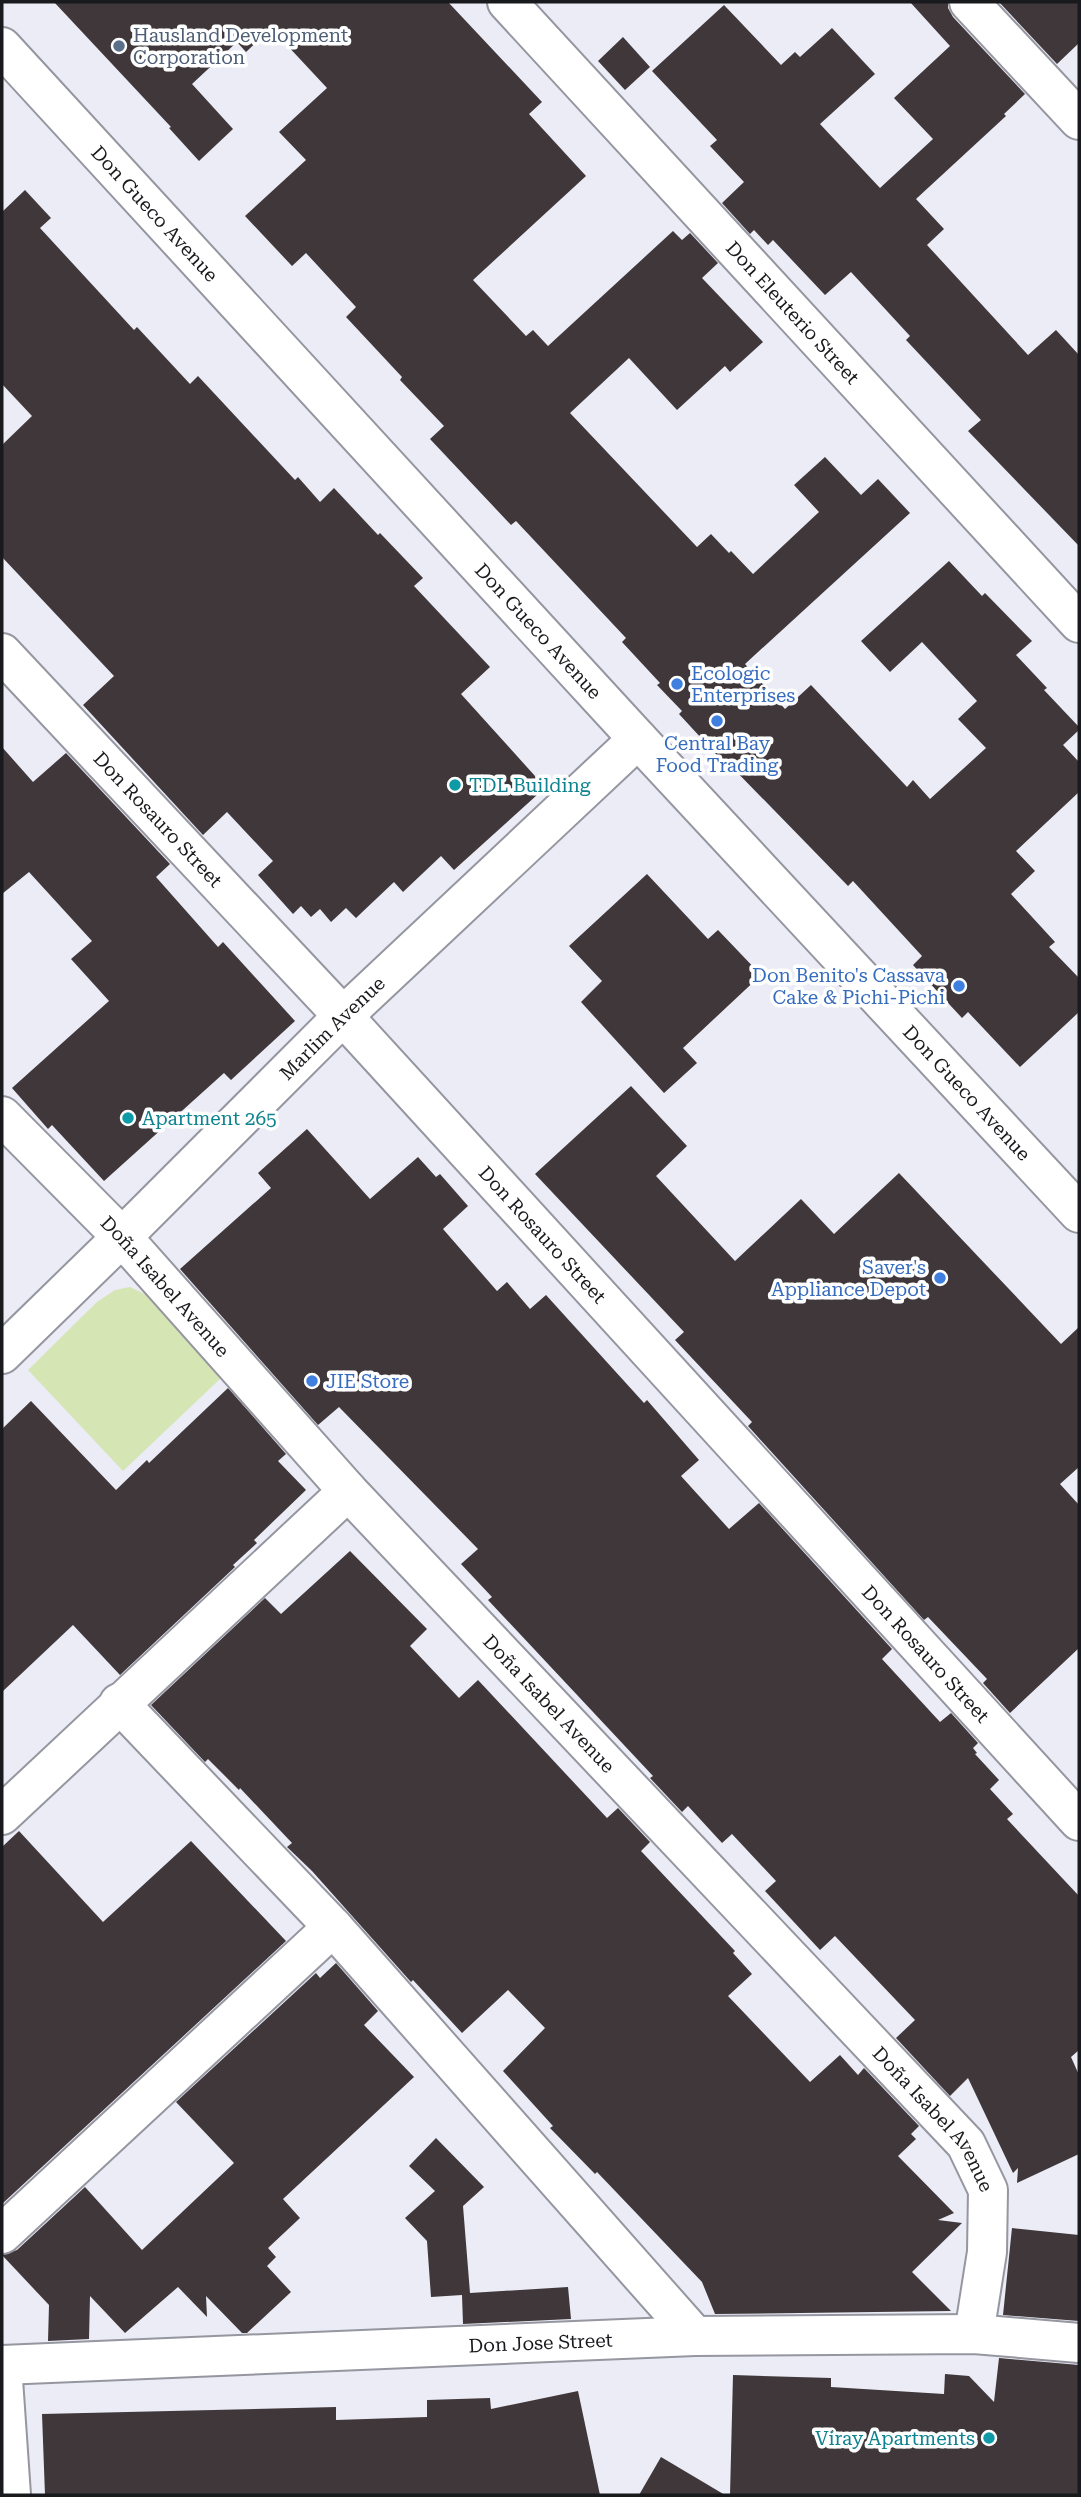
<svg xmlns="http://www.w3.org/2000/svg" width="1081" height="2497" font-family="'Roboto Serif',serif">
  <style>
    .green { fill: #d5e5b4 }
    .building { fill: #3f373a }
    .lines { fill: none; stroke-linecap: round; stroke-linejoin: round }
    .minor-casing { stroke: #95969f; stroke-width: 42 }
    .major-casing { stroke: #95969f; stroke-width: 42 }
    .minor { stroke: #fff; stroke-width: 38 }
    .major { stroke: #fff; stroke-width: 38 }
    .service-dot { fill: #5c6f8a; stroke: #fff; stroke-width: 2.5 }
    .shop-dot { fill: #3f7fe0; stroke: #fff; stroke-width: 2.5 }
    .culture-dot { fill: #0f9aa8; stroke: #fff; stroke-width: 2.5 }
    .labels { text-anchor: middle; dominant-baseline: central; stroke-width: 7; stroke-linejoin: round; paint-order: stroke }
    .service-label { font-size: 19px; fill: #4e5e75; stroke: #fff; text-anchor: start }
    .street-label { font-size: 19px; fill: #191a1d; stroke: #fff }
    .shop-label { font-size: 19px; fill: #366cbe; stroke: #fff; text-anchor: start }
    .culture-label { font-size: 19px; fill: #0d838f; stroke: #fff; text-anchor: start }
  </style>
  <rect width="100%" height="100%" fill="#ebecf6"/>
  <!-- green -->
  <path class="green" d="M 130,1287 L 149,1296 L 222,1377 L 123,1471 L 28,1370 L 97,1302 L 115,1290 Z"/>
  <!-- building -->
  <g class="building">
    <path d="M 54,2 L 448,2 L 542,102 L 529,114 L 586,176 L 473,280 L 526,336 L 533,330 L 548,346 L 673,231 L 682,240 L 690,233 L 718,263 L 702,278 L 763,342 L 730,372 L 725,366 L 677,410 L 629,358 L 570,413 L 697,547 L 711,534 L 729,553 L 731,551 L 753,574 L 819,512 L 794,485 L 825,457 L 861,495 L 878,479 L 910,513 L 745,664 L 785,709 L 811,685 L 907,787 L 913,780 L 930,799 L 986,748 L 958,719 L 977,701 L 922,642 L 890,672 L 861,641 L 949,561 L 982,596 L 985,593 L 1032,641 L 1016,655 L 1047,688 L 1044,690 L 1079,727 L 1079,730 L 1063,745 L 1079,762 L 1079,792 L 1016,851 L 1035,871 L 1011,894 L 1055,942 L 1049,947 L 1079,978 L 1079,1012 L 1020,1067 L 968,1012 L 962,1018 L 913,965 L 922,956 L 853,881 L 848,886 L 728,763 L 726,765 L 679,714 L 682,711 L 657,685 L 660,683 L 622,642 L 626,638 L 516,521 L 511,525 L 430,439 L 444,426 L 400,380 L 402,377 L 346,317 L 356,307 L 306,253 L 292,266 L 245,216 L 306,160 L 279,132 L 327,88 L 271,28 L 246,52 L 237,42 L 192,84 L 233,129 L 199,161 L 169,128 L 171,127 Z"/>
    <path d="M 910,2 L 948,2 L 948,8 L 953,17 L 1025,94 L 1004,114 L 1006,116 L 916,199 L 944,229 L 927,245 L 1028,355 L 1056,330 L 1079,355 L 1079,546 L 968,431 L 981,420 L 906,340 L 910,336 L 851,272 L 825,295 L 773,240 L 768,245 L 754,230 L 750,234 L 722,203 L 744,182 L 710,146 L 717,140 L 652,71 L 724,5 L 781,65 L 795,52 L 800,57 L 832,28 L 875,74 L 820,124 L 880,188 L 933,139 L 894,98 L 950,46 Z"/>
    <path d="M 999,2 L 1079,2 L 1079,43 L 1057,64 Z"/>
    <path d="M 623,37 L 650,67 L 625,90 L 598,61 Z"/>
    <path d="M 25,190 L 51,218 L 40,228 L 134,330 L 137,327 L 190,384 L 198,376 L 295,480 L 298,477 L 320,502 L 334,488 L 378,535 L 380,533 L 423,578 L 414,586 L 490,667 L 461,694 L 535,776 L 537,795 L 454,870 L 441,856 L 403,892 L 394,882 L 356,918 L 346,908 L 331,922 L 320,909 L 311,917 L 301,906 L 293,914 L 258,875 L 273,861 L 227,812 L 203,835 L 83,705 L 114,676 L 2,557 L 2,445 L 32,416 L 2,384 L 2,212 Z"/>
    <path d="M 2,747 L 33,782 L 66,753 L 170,864 L 156,877 L 218,947 L 223,942 L 295,1021 L 231,1080 L 224,1073 L 104,1181 L 52,1125 L 48,1129 L 12,1088 L 109,1001 L 71,959 L 92,941 L 29,872 L 2,894 Z"/>
    <path d="M 647,874 L 708,939 L 718,930 L 761,975 L 683,1048 L 697,1063 L 664,1093 L 581,1002 L 602,981 L 569,946 Z"/>
    <path d="M 631,1086 L 687,1146 L 656,1176 L 735,1261 L 801,1199 L 834,1234 L 899,1173 L 1061,1344 L 1079,1327 L 1079,1467 L 1060,1484 L 1079,1505 L 1079,1648 L 1010,1713 L 983,1683 L 987,1679 L 928,1617 L 924,1620 L 748,1426 L 752,1422 L 675,1340 L 684,1332 L 535,1174 Z"/>
    <path d="M 307,1129 L 370,1199 L 418,1157 L 436,1177 L 440,1174 L 468,1206 L 443,1229 L 497,1291 L 507,1282 L 530,1309 L 546,1295 L 644,1403 L 647,1400 L 699,1460 L 681,1476 L 729,1529 L 759,1503 L 892,1649 L 882,1659 L 940,1722 L 951,1713 L 978,1743 L 973,1748 L 977,1753 L 975,1754 L 999,1780 L 990,1789 L 1013,1814 L 1007,1819 L 1079,1896 L 1079,2050 L 1071,2057 L 1079,2075 L 1079,2154 L 1017,2183 L 1018,2168 L 1013,2173 L 968,2078 L 950,2096 L 896,2038 L 915,2020 L 835,1936 L 820,1950 L 765,1891 L 776,1881 L 732,1834 L 722,1843 L 688,1806 L 682,1812 L 650,1778 L 653,1776 L 488,1600 L 492,1597 L 461,1564 L 478,1549 L 339,1407 L 318,1425 L 180,1269 L 271,1188 L 258,1173 Z"/>
    <path d="M 228,1388 L 286,1454 L 278,1461 L 306,1490 L 254,1540 L 257,1543 L 233,1565 L 235,1567 L 120,1675 L 73,1625 L 2,1692 L 2,1429 L 31,1401 L 116,1490 L 147,1460 L 149,1463 Z"/>
    <path d="M 350,1551 L 427,1629 L 410,1646 L 459,1698 L 478,1680 L 607,1818 L 618,1808 L 650,1842 L 641,1851 L 735,1951 L 733,1953 L 752,1974 L 728,1996 L 810,2082 L 840,2055 L 858,2075 L 864,2068 L 919,2126 L 911,2134 L 916,2139 L 898,2156 L 954,2213 L 938,2220 L 962,2223 L 912,2272 L 951,2311 L 715,2314 L 702,2282 L 597,2172 L 595,2174 L 550,2128 L 553,2126 L 503,2071 L 545,2028 L 508,1990 L 462,2033 L 413,1980 L 411,1982 L 312,1871 L 287,1847 L 292,1843 L 240,1788 L 239,1790 L 208,1759 L 205,1762 L 151,1705 L 265,1598 L 281,1614 Z"/>
    <path d="M 19,1831 L 103,1922 L 191,1841 L 286,1941 L 2,2204 L 2,1847 Z"/>
    <path d="M 336,1963 L 378,2011 L 364,2025 L 414,2077 L 283,2199 L 300,2218 L 268,2248 L 276,2257 L 267,2266 L 291,2292 L 247,2333 L 242,2333 L 206,2296 L 207,2317 L 178,2287 L 125,2333 L 90,2296 L 89,2339 L 48,2341 L 49,2305 L 2,2255 L 17,2250 L 85,2187 L 142,2250 L 234,2163 L 176,2102 L 316,1973 L 320,1978 Z"/>
    <path d="M 436,2138 L 484,2187 L 463,2206 L 470,2293 L 568,2287 L 571,2319 L 463,2324 L 462,2295 L 431,2297 L 427,2241 L 405,2218 L 435,2191 L 409,2166 Z"/>
    <path d="M 1012,2228 L 1079,2235 L 1079,2321 L 1003,2315 Z"/>
    <path d="M 999,2358 L 1079,2365 L 1079,2495 L 730,2495 L 733,2375 L 831,2378 L 831,2387 L 944,2394 L 945,2374 L 969,2376 L 994,2402 Z"/>
    <path d="M 578,2391 L 600,2495 L 45,2495 L 42,2414 L 336,2407 L 336,2420 L 427,2417 L 427,2400 L 490,2398 L 491,2409 Z"/>
    <path d="M 661,2457 L 725,2495 L 639,2495 Z"/>
  </g>
  <g class="lines">
    <defs>
      <g id="minor">
        <path id="s1" d="M 507,2 L 1079,623"/>
        <path d="M 969,2 L 1079,120"/>
        <path id="s2" d="M 2,653 L 343,1016 L 1079,1821"/>
        <path id="s3" d="M 2,1116 L 122,1237 L 348,1491 L 966,2144 L 988,2190 L 987,2252 L 974,2334"/>
        <path id="s4" d="M 2,1354 L 122,1237 L 343,1016 L 638,739"/>
        <path d="M 119,1703 L 333,1927 L 695,2336"/>
        <path d="M 2,1815 L 348,1491"/>
        <path d="M 2,2234 L 333,1927"/>
        <path id="s5" d="M 2,2365 L 695,2336 L 974,2334 L 1079,2343"/>
        <path d="M 2,2365 L 11,2495"/>
      </g>
      <g id="major">
        <path id="s6" d="M 2,47 L 638,739 L 1079,1213"/>
      </g>
    </defs>
    <!-- minor casing -->
    <use href="#minor" class="minor-casing"/>
    <!-- major casing -->
    <use href="#major" class="major-casing"/>
    <!-- minor -->
    <use href="#minor" class="minor"/>
    <!-- major -->
    <use href="#major" class="major"/>
  </g>
  <!-- markers -->
  <circle class="service-dot" cx="119" cy="46" r="7"/>
  <g class="shop-dot">
    <circle cx="677" cy="684" r="7"/>
    <circle cx="717" cy="721" r="7"/>
    <circle cx="959" cy="986" r="7"/>
    <circle cx="940" cy="1278" r="7"/>
    <circle cx="312" cy="1381" r="7"/>
  </g>
  <g class="culture-dot">
    <circle cx="455" cy="785" r="7"/>
    <circle cx="128" cy="1118" r="7"/>
    <circle cx="989" cy="2438" r="7"/>
  </g>
  <g class="labels">
    <!-- service labels -->
    <g class="service-label">
      <text x="133" y="35">Hausland Development<tspan x="133" dy="22">Corporation</tspan></text>
    </g>
    <!-- street labels -->
    <g class="street-label">
      <text stroke="none"><textPath href="#s6" startOffset="226">Don Gueco Avenue</textPath></text>
      <text stroke="none"><textPath href="#s1" startOffset="422">Don Eleuterio Street</textPath></text>
      <text stroke="none"><textPath href="#s6" startOffset="793">Don Gueco Avenue</textPath></text>
      <text stroke="none"><textPath href="#s2" startOffset="228">Don Rosauro Street</textPath></text>
      <text stroke="none"><textPath href="#s4" startOffset="464">Marlim Avenue</textPath></text>
      <text stroke="none"><textPath href="#s6" startOffset="1423">Don Gueco Avenue</textPath></text>
      <text stroke="none"><textPath href="#s2" startOffset="794">Don Rosauro Street</textPath></text>
      <text stroke="none"><textPath href="#s3" startOffset="236">Doña Isabel Avenue</textPath></text>
      <text stroke="none"><textPath href="#s2" startOffset="1362">Don Rosauro Street</textPath></text>
      <text stroke="none"><textPath href="#s3" startOffset="803">Doña Isabel Avenue</textPath></text>
      <text stroke="none"><textPath href="#s3" startOffset="1370">Doña Isabel Avenue</textPath></text>
      <text stroke="none"><textPath href="#s5" startOffset="539">Don Jose Street</textPath></text>
    </g>
    <!-- shop labels -->
    <g class="shop-label">
      <text x="691" y="673">Ecologic<tspan x="691" dy="22">Enterprises</tspan></text>
      <text x="717" y="743" text-anchor="middle">Central Bay<tspan x="717" dy="22">Food Trading</tspan></text>
      <text x="945" y="975" text-anchor="end">Don Benito's Cassava<tspan x="945" dy="22">Cake &amp; Pichi-Pichi</tspan></text>
      <text x="926" y="1267" text-anchor="end">Saver's<tspan x="926" dy="22">Appliance Depot</tspan></text>
      <text x="326" y="1381">JIE Store</text>
    </g>
    <!-- culture labels -->
    <g class="culture-label">
      <text x="469" y="785">TDL Building</text>
      <text x="142" y="1118">Apartment 265</text>
      <text x="975" y="2438" text-anchor="end">Viray Apartments</text>
    </g>
  </g>
  <!-- border -->
  <rect width="1081" height="2497" fill="none" stroke="#191a1d" stroke-width="7"/>
</svg>
